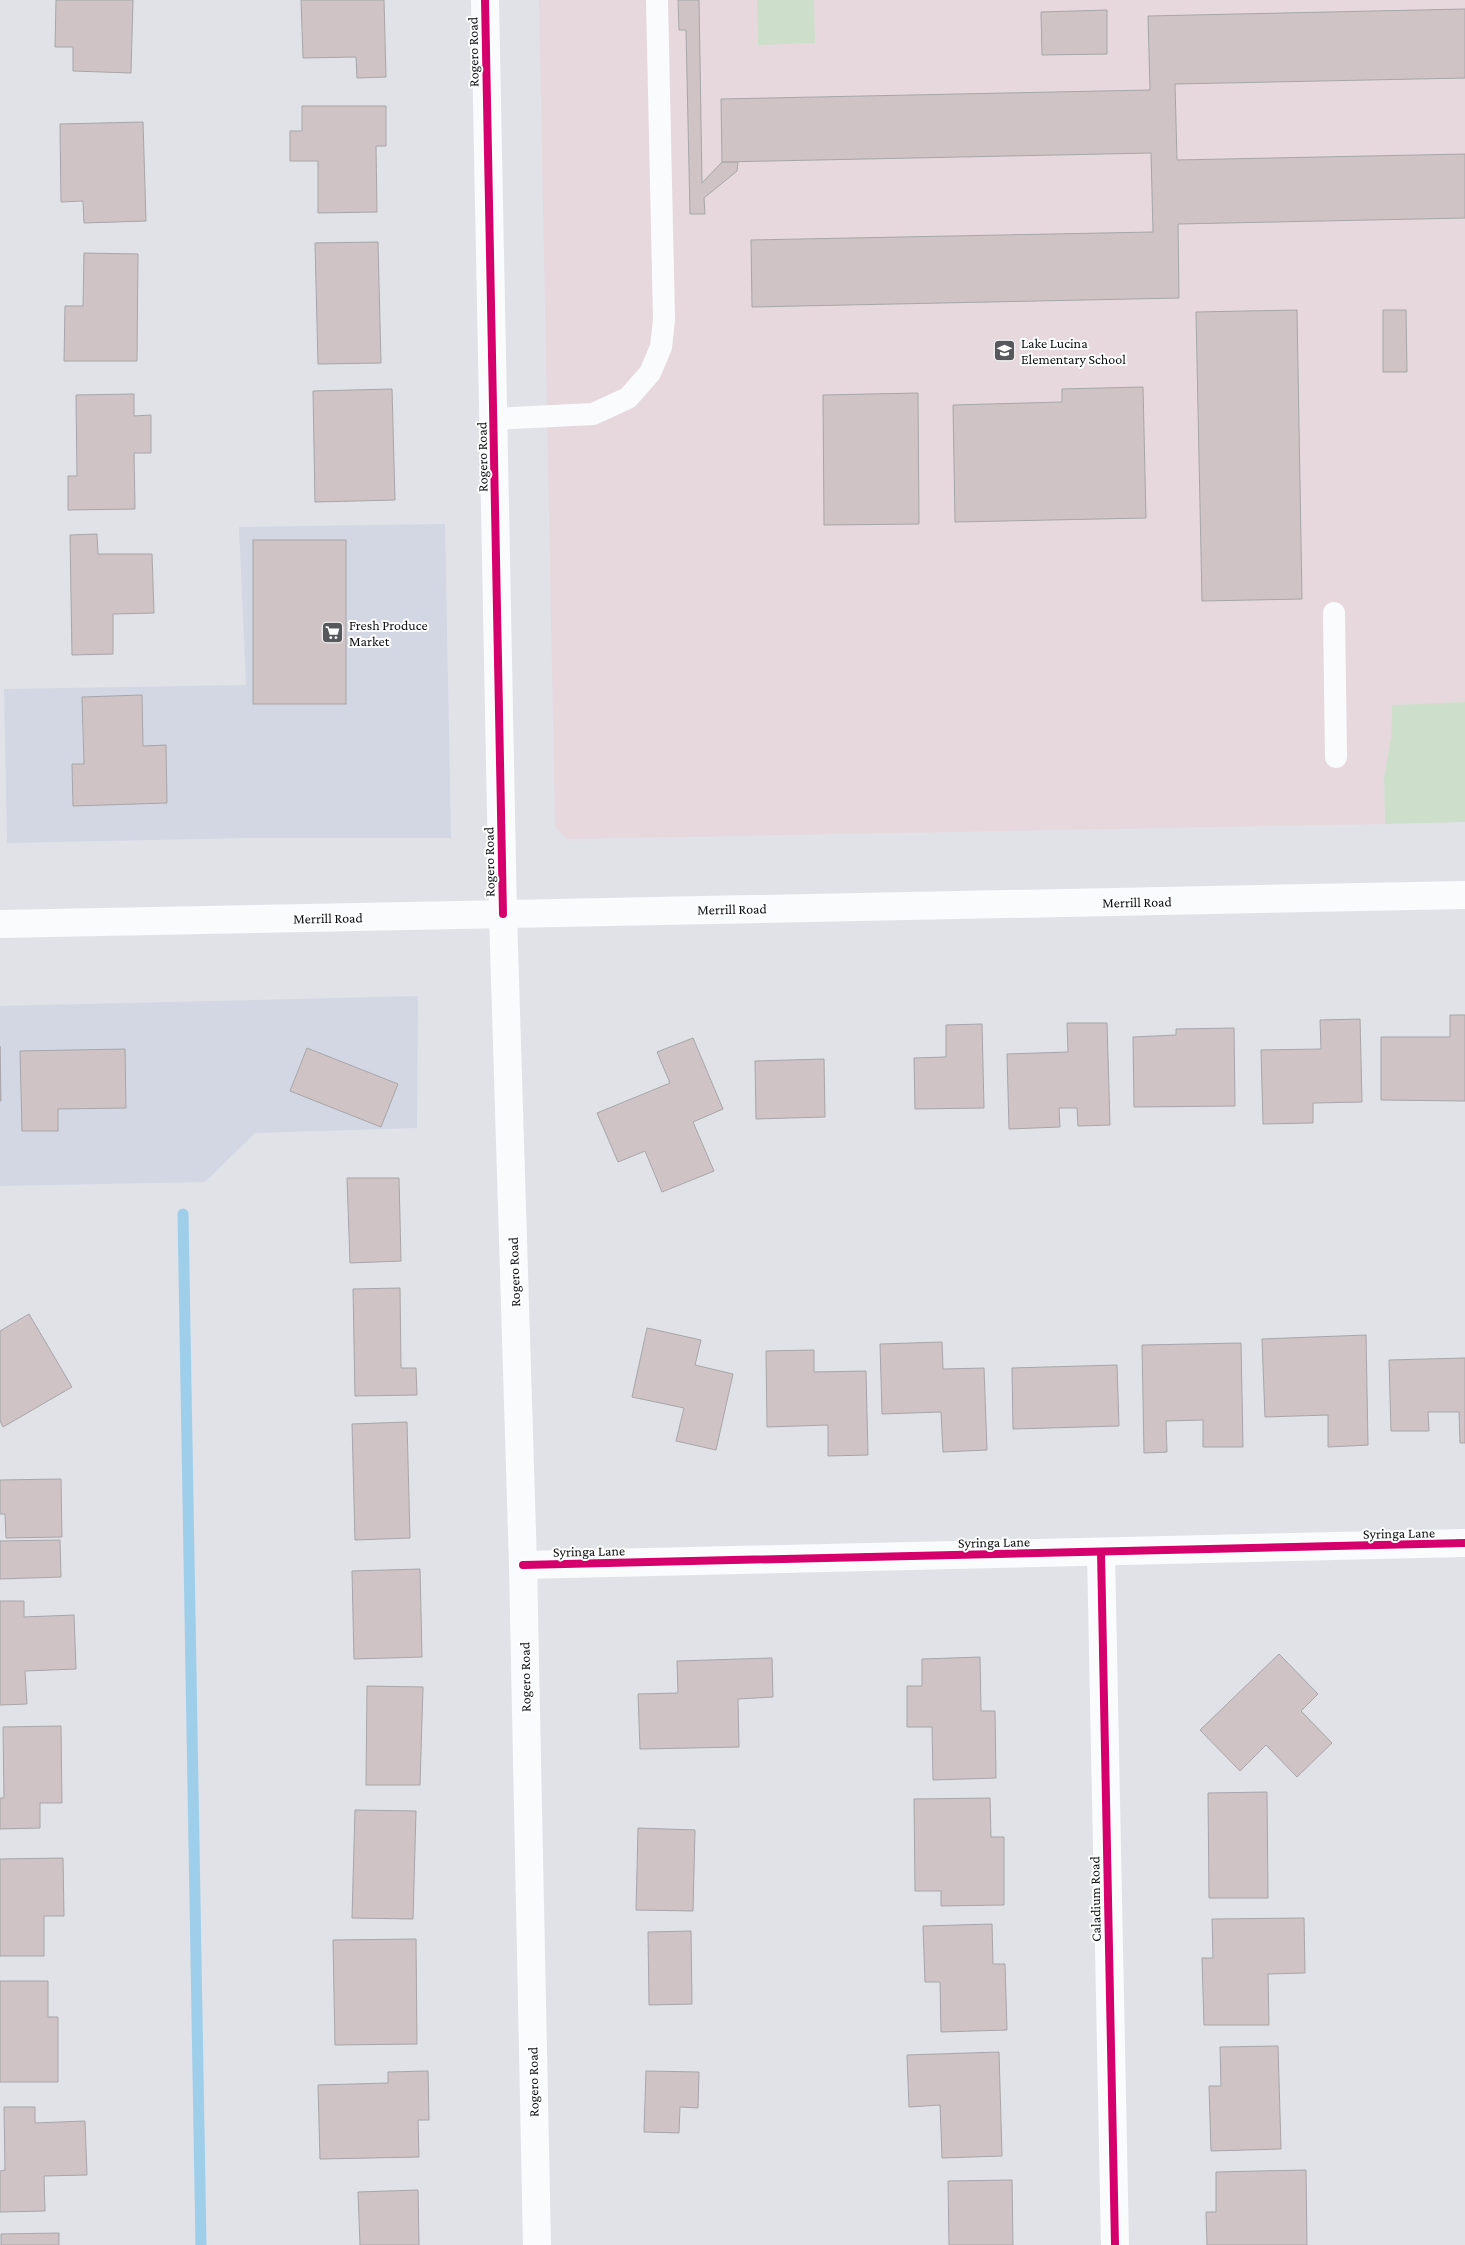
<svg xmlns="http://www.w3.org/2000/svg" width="1465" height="2245" font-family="'Crimson Pro',serif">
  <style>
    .built { fill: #d3d7e3 }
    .education { fill: #e6d8dd }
    .green { fill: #cddfcb }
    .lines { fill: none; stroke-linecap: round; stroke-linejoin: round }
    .stream { stroke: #9ecee9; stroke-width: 11 }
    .building { fill: #d0c3c5; stroke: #a6a6a8 }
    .service { stroke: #fafbfc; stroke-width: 22 }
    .minor { stroke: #fafbfc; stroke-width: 28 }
    .tertiary { stroke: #fafbfc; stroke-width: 28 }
    .secondary { stroke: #fafbfc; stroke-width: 28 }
    .cycleway-casing { stroke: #fff; stroke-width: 11 }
    .cycleway { stroke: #d6006c; stroke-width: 8 }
    .labels { text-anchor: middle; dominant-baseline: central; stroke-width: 4; stroke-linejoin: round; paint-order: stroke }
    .street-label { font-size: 14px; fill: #0b0d10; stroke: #fff }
    .poi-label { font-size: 14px; fill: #0b0d10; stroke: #fff; text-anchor: start }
  </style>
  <rect width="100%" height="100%" fill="#e0e2e8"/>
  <!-- built -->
  <g class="built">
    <path d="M 445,524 L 451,838 L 249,838 L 7,843 L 4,689 L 246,685 L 239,527 Z"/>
    <path d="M 418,996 L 417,1128 L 255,1133 L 205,1182 L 0,1186 L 0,1006 Z"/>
  </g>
  <!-- education -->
  <path class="education" d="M 539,0 L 1465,0 L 1465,702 L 1392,705 L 1391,738 L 1384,777 L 1385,824 L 567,839 L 555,827 Z"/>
  <!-- green -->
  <g class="green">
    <path d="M 757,0 L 814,0 L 815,43 L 758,45 Z"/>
    <path d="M 1465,702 L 1465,822 L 1385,824 L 1384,777 L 1391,738 L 1392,705 Z"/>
  </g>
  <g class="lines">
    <!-- stream -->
    <path class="stream" d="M 183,1214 L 201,2245"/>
  </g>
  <!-- building -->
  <g class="building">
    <path d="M 56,0 L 133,0 L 131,73 L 73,71 L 73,47 L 55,47 Z"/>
    <path d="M 301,0 L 384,0 L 386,77 L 357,78 L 356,57 L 303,58 Z"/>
    <path d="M 678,0 L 699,0 L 702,183 L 722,162 L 738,162 L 737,171 L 704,198 L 705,214 L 690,214 L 686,30 L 679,30 Z"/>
    <path d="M 1465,9 L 1465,78 L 1175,84 L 1177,160 L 1465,154 L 1465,218 L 1178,224 L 1179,298 L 752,307 L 751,240 L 1153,232 L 1151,153 L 722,162 L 721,99 L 1150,90 L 1148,16 Z"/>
    <path d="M 1107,10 L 1107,54 L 1042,55 L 1041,12 Z"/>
    <path d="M 302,106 L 386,106 L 386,146 L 376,146 L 377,212 L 318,213 L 318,161 L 290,161 L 290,131 L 302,131 Z"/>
    <path d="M 143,122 L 146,221 L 84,223 L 83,201 L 61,202 L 60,124 Z"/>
    <path d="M 378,242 L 381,363 L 318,364 L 315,243 Z"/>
    <path d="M 84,253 L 138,254 L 137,361 L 64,361 L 65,306 L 83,306 Z"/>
    <path d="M 1297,310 L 1302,599 L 1202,601 L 1196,312 Z"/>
    <path d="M 1383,310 L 1406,310 L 1407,372 L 1383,372 Z"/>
    <path d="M 1143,387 L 1146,518 L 955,522 L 953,405 L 1062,402 L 1062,389 Z"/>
    <path d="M 392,389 L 395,500 L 315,502 L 313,391 Z"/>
    <path d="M 918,393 L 919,524 L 824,525 L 823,395 Z"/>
    <path d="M 134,394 L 134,416 L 151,415 L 151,453 L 134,453 L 135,509 L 68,510 L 68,476 L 77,476 L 76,395 Z"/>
    <path d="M 97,534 L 98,554 L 152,554 L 154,613 L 113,614 L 113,654 L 72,655 L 70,535 Z"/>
    <rect x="253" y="540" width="93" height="164"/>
    <path d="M 142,695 L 143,746 L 166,745 L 167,803 L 73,806 L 72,764 L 84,764 L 82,697 Z"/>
    <path d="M 1450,1015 L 1465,1015 L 1465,1101 L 1381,1100 L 1381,1037 L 1450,1037 Z"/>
    <path d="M 1360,1019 L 1362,1102 L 1313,1103 L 1313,1123 L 1263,1124 L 1261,1050 L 1321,1049 L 1320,1020 Z"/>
    <path d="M 1067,1023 L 1107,1023 L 1110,1125 L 1078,1126 L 1077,1108 L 1059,1108 L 1060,1127 L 1009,1129 L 1007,1054 L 1068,1052 Z"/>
    <path d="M 982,1024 L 984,1108 L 915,1109 L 914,1058 L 946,1057 L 946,1025 Z"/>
    <path d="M 1234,1028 L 1235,1106 L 1134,1107 L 1133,1037 L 1176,1035 L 1176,1029 Z"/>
    <path d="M 693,1038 L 723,1109 L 693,1122 L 714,1171 L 662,1192 L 645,1151 L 618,1162 L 597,1113 L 670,1083 L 657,1052 Z"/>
    <path d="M 0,1046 L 1,1101 L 0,1101 Z"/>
    <path d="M 307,1048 L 398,1084 L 381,1127 L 290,1091 Z"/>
    <path d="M 125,1049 L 126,1108 L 58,1109 L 58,1131 L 22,1131 L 20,1051 Z"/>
    <path d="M 824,1059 L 825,1117 L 756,1119 L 755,1061 Z"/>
    <path d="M 347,1178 L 399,1178 L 401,1261 L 350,1263 Z"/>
    <path d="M 400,1288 L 401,1368 L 416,1368 L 417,1395 L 355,1396 L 353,1289 Z"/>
    <path d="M 29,1314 L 72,1387 L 3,1427 L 0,1421 L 0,1331 Z"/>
    <path d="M 647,1328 L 701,1340 L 695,1365 L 733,1374 L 716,1450 L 676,1441 L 684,1408 L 632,1397 Z"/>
    <path d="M 1366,1335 L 1368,1445 L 1328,1447 L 1328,1415 L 1265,1417 L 1262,1339 Z"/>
    <path d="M 942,1342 L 943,1369 L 984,1368 L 987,1450 L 943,1452 L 941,1412 L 882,1414 L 880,1344 Z"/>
    <path d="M 1241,1343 L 1243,1447 L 1203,1447 L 1203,1420 L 1166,1421 L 1167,1452 L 1144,1453 L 1142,1345 Z"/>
    <path d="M 814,1350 L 814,1372 L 866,1371 L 868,1455 L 828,1456 L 828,1425 L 767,1427 L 766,1351 Z"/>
    <path d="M 1465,1358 L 1465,1443 L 1460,1443 L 1459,1412 L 1428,1412 L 1429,1431 L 1391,1431 L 1389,1360 Z"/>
    <path d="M 1117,1365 L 1119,1426 L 1013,1429 L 1012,1368 Z"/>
    <path d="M 407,1422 L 410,1538 L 355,1540 L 352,1424 Z"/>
    <path d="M 61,1479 L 62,1537 L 6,1538 L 5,1514 L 0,1514 L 0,1480 Z"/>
    <path d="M 60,1540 L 61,1577 L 0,1579 L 0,1541 Z"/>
    <path d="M 420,1569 L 422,1657 L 354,1659 L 352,1571 Z"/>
    <path d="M 0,1601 L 24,1601 L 24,1617 L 74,1615 L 76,1669 L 25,1671 L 27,1704 L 0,1705 Z"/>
    <path d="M 1279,1654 L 1318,1694 L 1301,1711 L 1332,1743 L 1297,1777 L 1266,1745 L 1240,1771 L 1200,1730 Z"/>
    <path d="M 980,1657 L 981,1711 L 995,1711 L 996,1778 L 933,1780 L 932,1727 L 907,1727 L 907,1686 L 922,1686 L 922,1659 Z"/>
    <path d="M 772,1658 L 773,1697 L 738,1699 L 739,1747 L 640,1749 L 638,1694 L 678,1693 L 677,1661 Z"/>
    <path d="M 367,1686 L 423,1687 L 420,1785 L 366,1785 Z"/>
    <path d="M 61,1726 L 62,1803 L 40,1803 L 40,1828 L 0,1829 L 0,1798 L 4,1798 L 3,1727 Z"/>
    <path d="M 1267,1792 L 1268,1898 L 1209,1898 L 1208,1793 Z"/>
    <path d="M 990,1798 L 991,1837 L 1004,1837 L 1004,1905 L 941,1906 L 941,1891 L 915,1891 L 914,1799 Z"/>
    <path d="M 355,1810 L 416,1811 L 413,1919 L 352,1918 Z"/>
    <path d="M 638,1828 L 695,1830 L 693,1911 L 636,1910 Z"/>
    <path d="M 63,1858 L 64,1916 L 44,1916 L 44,1956 L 0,1956 L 0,1859 Z"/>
    <path d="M 1304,1918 L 1305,1973 L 1268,1974 L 1269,2025 L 1204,2025 L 1202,1958 L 1213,1958 L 1212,1919 Z"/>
    <path d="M 992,1924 L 993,1964 L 1005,1964 L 1007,2030 L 941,2032 L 940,1982 L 925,1982 L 923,1926 Z"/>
    <path d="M 691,1931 L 692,2004 L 649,2005 L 648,1932 Z"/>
    <path d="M 416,1939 L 417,2044 L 335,2045 L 333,1940 Z"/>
    <path d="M 0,1981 L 48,1981 L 48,2017 L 58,2017 L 58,2082 L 0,2082 Z"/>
    <path d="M 1278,2046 L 1281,2149 L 1211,2151 L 1209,2086 L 1221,2086 L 1220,2047 Z"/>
    <path d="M 999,2052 L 1002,2156 L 942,2158 L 940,2105 L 909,2107 L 907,2055 Z"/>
    <path d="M 428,2071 L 429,2120 L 418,2120 L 419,2157 L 320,2159 L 318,2085 L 388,2083 L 388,2072 Z"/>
    <path d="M 646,2071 L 699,2072 L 698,2108 L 680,2107 L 679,2133 L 644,2132 Z"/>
    <path d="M 4,2107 L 35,2107 L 35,2123 L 85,2121 L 87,2175 L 44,2176 L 45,2211 L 0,2212 L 0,2171 L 5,2170 Z"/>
    <path d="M 1306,2170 L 1307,2245 L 1207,2245 L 1206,2212 L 1216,2212 L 1216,2172 Z"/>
    <path d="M 1012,2180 L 1013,2245 L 949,2245 L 948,2181 Z"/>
    <path d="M 418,2190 L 419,2245 L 360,2245 L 358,2192 Z"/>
    <path d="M 59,2233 L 59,2245 L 1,2245 L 1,2234 Z"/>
  </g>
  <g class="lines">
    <!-- service -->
    <g class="service">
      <path d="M 494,419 L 593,414 L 628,398 L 650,373 L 661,347 L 664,320 L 657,0"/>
      <path d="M 1334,613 L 1336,757"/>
    </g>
    <!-- minor -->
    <g class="minor">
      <path d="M 1101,1552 L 1115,2245"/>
      <path d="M 523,1565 L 1465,1543"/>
    </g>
    <!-- tertiary -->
    <path class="tertiary" d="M 485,0 L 503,914"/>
    <!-- secondary -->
    <g class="secondary">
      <path d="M 503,914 L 523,1565 L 537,2245"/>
      <path d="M 0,924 L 1465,895"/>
    </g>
    <defs>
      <g id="cycleway">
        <path d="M 485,0 L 503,914"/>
        <path d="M 1101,1552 L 1115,2245"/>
        <path d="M 523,1565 L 1465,1543"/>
      </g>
    </defs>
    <!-- cycleway casing -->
    <use href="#cycleway" class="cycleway-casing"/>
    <!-- cycleway -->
    <use href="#cycleway" class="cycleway"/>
  </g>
  <!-- icons -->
  <defs>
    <symbol id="school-square" viewBox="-11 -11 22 22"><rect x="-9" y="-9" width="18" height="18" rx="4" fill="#56585c" stroke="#fff"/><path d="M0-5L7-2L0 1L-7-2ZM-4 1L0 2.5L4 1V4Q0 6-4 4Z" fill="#fff"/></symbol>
    <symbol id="supermarket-square" viewBox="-11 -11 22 22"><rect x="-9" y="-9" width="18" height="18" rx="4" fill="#56585c" stroke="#fff"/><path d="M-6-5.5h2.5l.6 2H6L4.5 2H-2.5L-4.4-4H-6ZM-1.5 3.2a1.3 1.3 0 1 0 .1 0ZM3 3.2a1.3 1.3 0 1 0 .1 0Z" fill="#fff"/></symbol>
  </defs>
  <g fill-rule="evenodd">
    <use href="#school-square" x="992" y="338" width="25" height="25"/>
    <use href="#supermarket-square" x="320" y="620" width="25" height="25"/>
  </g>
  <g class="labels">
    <!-- street labels -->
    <g class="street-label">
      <text transform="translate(473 52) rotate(-91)">Rogero Road</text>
      <text transform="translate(482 457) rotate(-91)">Rogero Road</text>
      <text transform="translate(489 862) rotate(-91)">Rogero Road</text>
      <text transform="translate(1137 902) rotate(-1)">Merrill Road</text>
      <text transform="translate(732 909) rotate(-1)">Merrill Road</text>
      <text transform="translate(328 918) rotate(-1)">Merrill Road</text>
      <text transform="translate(514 1272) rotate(-92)">Rogero Road</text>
      <text transform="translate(1399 1533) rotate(-1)">Syringa Lane</text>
      <text transform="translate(994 1542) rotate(-1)">Syringa Lane</text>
      <text transform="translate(589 1551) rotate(-1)">Syringa Lane</text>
      <text transform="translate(525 1677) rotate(-91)">Rogero Road</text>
      <text transform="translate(1095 1899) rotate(-91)">Caladium Road</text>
      <text transform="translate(533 2082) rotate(-91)">Rogero Road</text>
    </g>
    <!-- poi labels -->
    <g class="poi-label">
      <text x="1021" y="343">Lake Lucina<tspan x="1021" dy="16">Elementary School</tspan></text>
      <text x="349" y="625">Fresh Produce<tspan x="349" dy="16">Market</tspan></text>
    </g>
  </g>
</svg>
